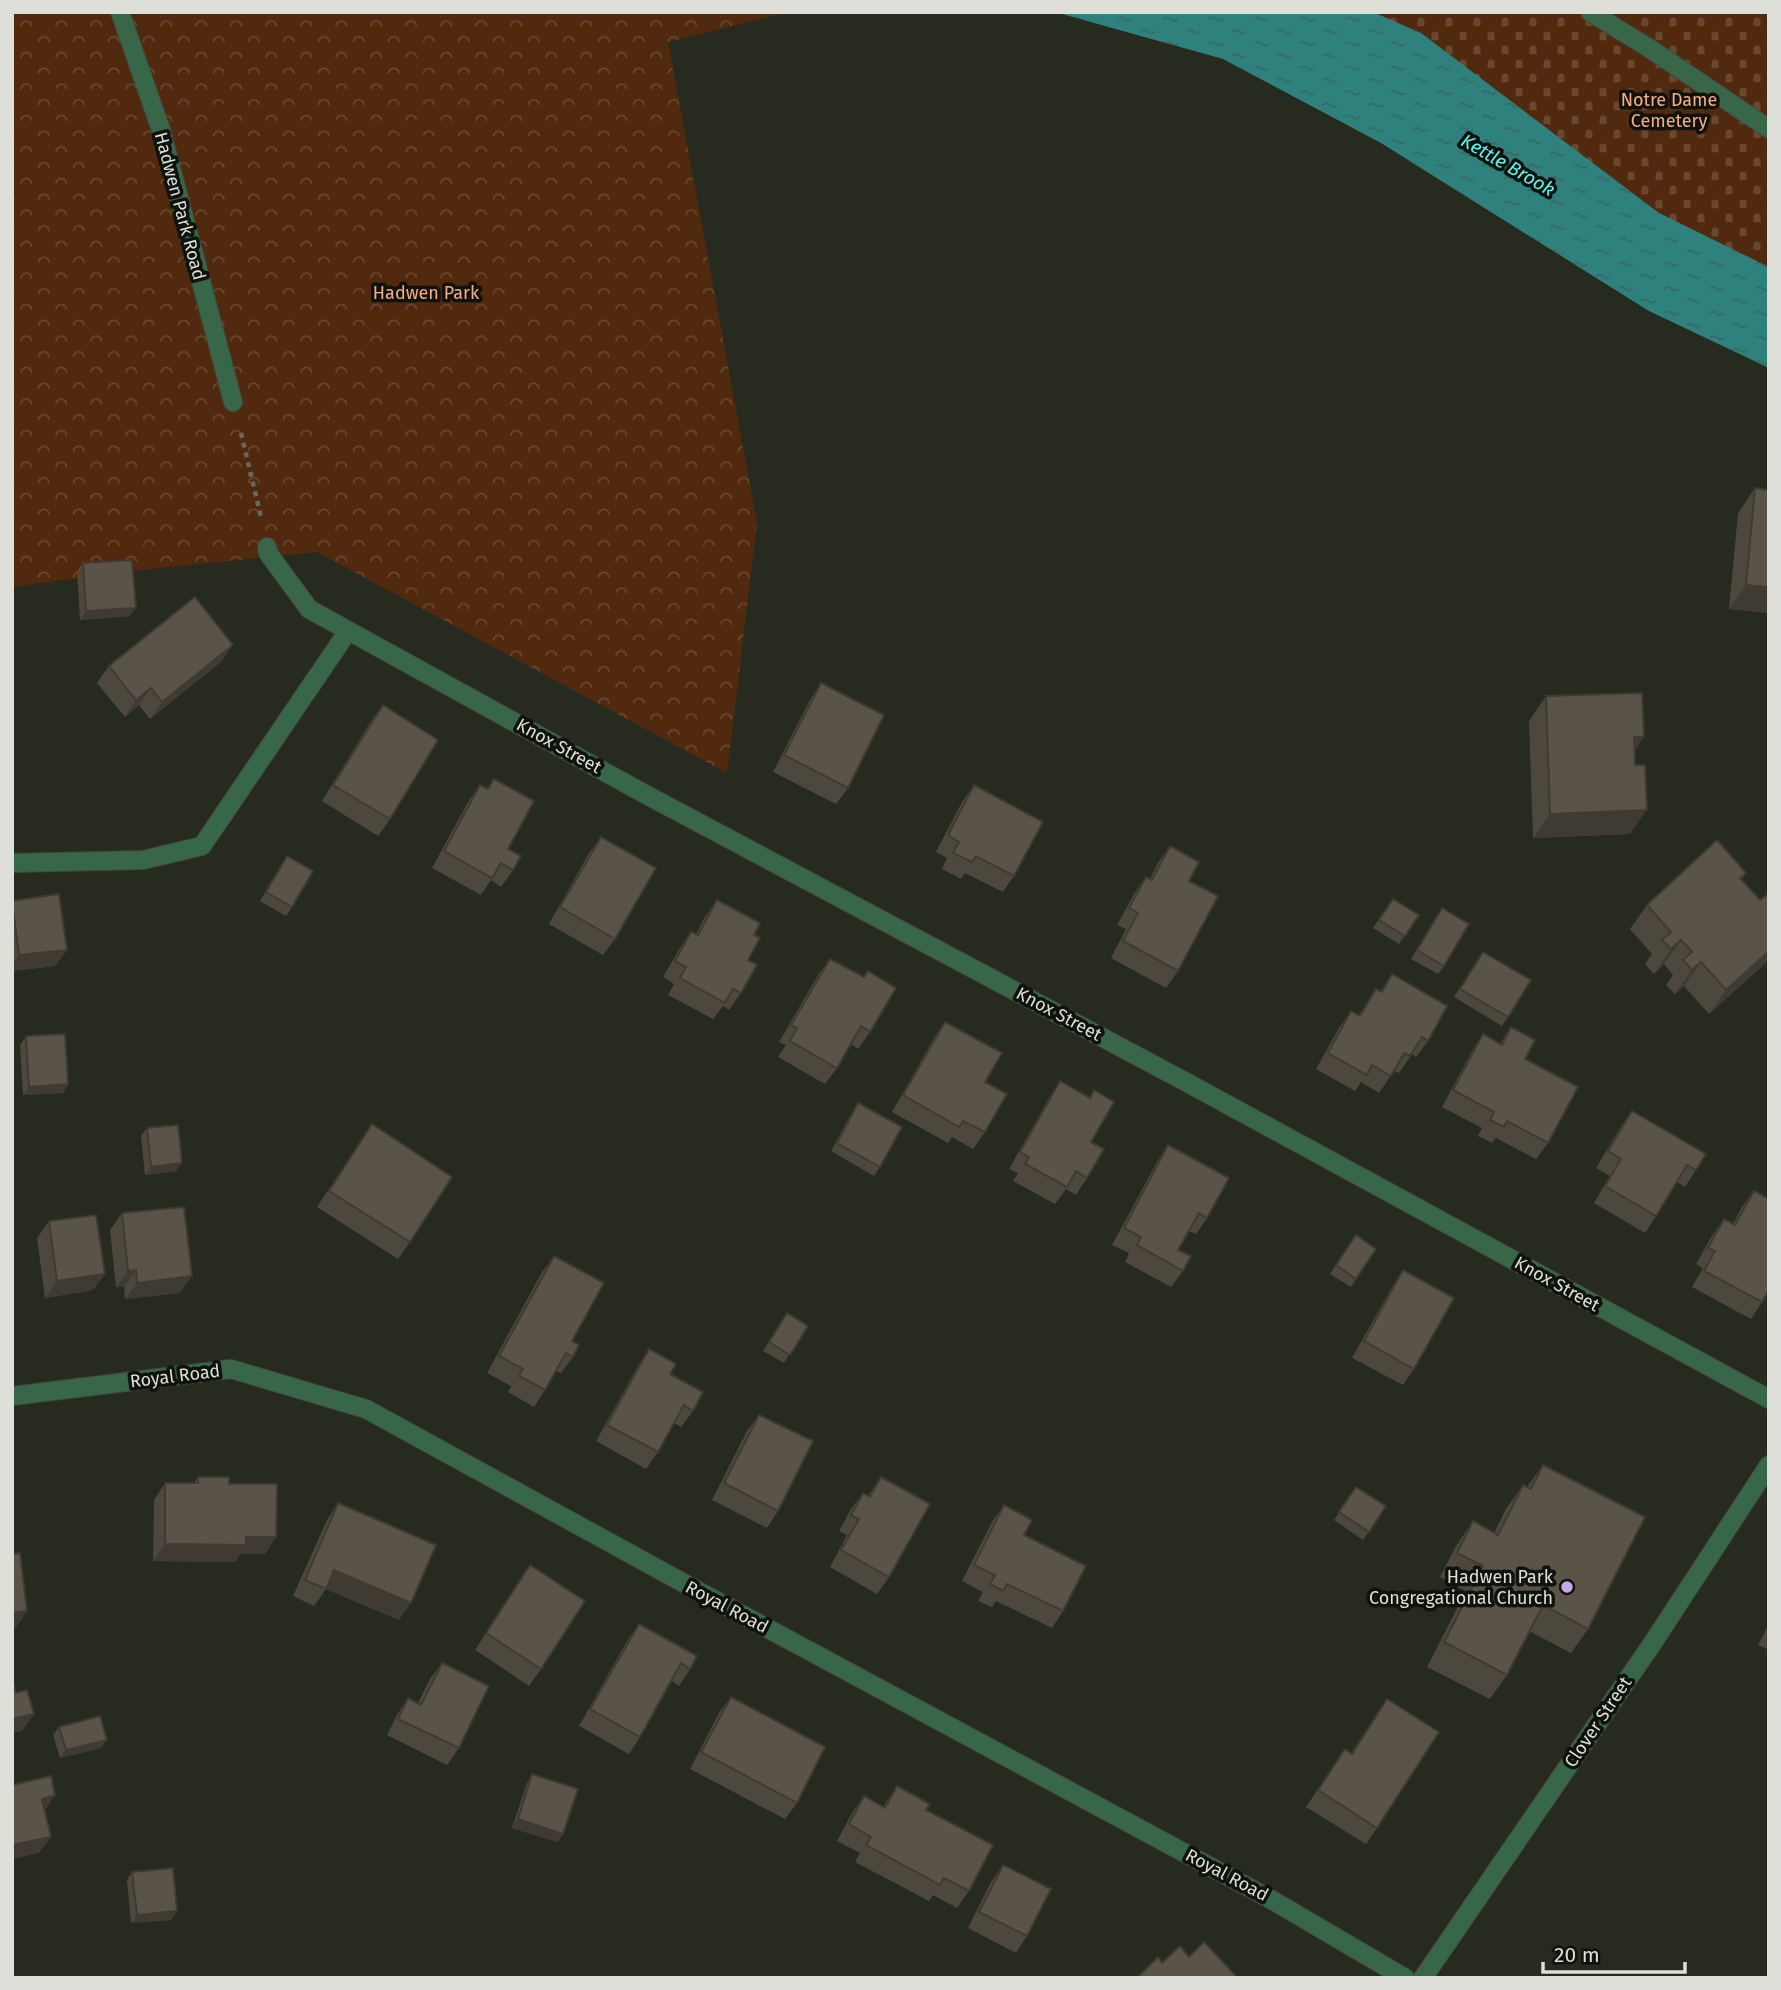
<svg xmlns="http://www.w3.org/2000/svg" width="1781" height="1990" font-family="'Fira Sans',sans-serif">
  <style>
    .cemetery { fill: url(#cemetery-stones) }
    .park { fill: url(#park-crowns) }
    .water { fill: url(#water-ripples) }
    .lines { fill: none; stroke-linecap: round; stroke-linejoin: round }
    .service-casing { stroke: #44473d; stroke-width: 20 }
    .minor-casing { stroke: #44473d; stroke-width: 20 }
    .path { stroke: #686a61; stroke-width: 4.5; stroke-dasharray: 5 5; stroke-linecap: butt }
    .service { stroke: #376649; stroke-width: 18 }
    .minor { stroke: #376649; stroke-width: 18 }
    .wall { fill: #4d483e }
    .shaded-wall { fill: #3f3b32 }
    .building { fill: #5a5448; stroke: #3f3b32; stroke-width: 2 }
    .poi-dot { fill: #c9a5ee; stroke: #10120d; stroke-width: 2.5 }
    .labels { text-anchor: middle; dominant-baseline: central; stroke-width: 7; stroke-linejoin: round; paint-order: stroke }
    .park-label { font-size: 18px; fill: #f6ae84; stroke: #10120d }
    .street-label { font-size: 18px; fill: #dddfd8; stroke: #10120d }
    .poi-label { font-size: 18px; fill: #dddfd8; stroke: #10120d; text-anchor: end }
    .water-label { font-size: 19px; font-style: italic; fill: #5ef6ee; stroke: #10120d }
  </style>
  <defs>
    <pattern id="cemetery-stones" width="16" height="16" patternUnits="userSpaceOnUse" patternTransform="scale(1.75)"><rect width="16" height="16" fill="#51290e"/><path d="M2 7V4a2 2 0 0 1 4 0v3zM10 15v-3a2 2 0 0 1 4 0v3z" fill="#6a4830"/></pattern>
    <pattern id="park-crowns" width="20" height="18" patternUnits="userSpaceOnUse" patternTransform="scale(1.75)"><rect width="20" height="18" fill="#51290e"/><path d="M2 6a3 3 0 1 1 6 0M12 15a3 3 0 1 1 6 0" fill="none" stroke="#6a4830"/></pattern>
    <pattern id="water-ripples" width="26" height="14" patternUnits="userSpaceOnUse" patternTransform="scale(1.75)"><rect width="26" height="14" fill="#2f817d"/><path d="M2 4q2-2 4 0t4 0M15 11q2-2 4 0t4 0" fill="none" stroke="#376865"/></pattern>
  </defs>
  <rect width="100%" height="100%" fill="#272a1f"/>
  <!-- cemetery -->
  <path class="cemetery" d="M 1325,12 L 1769,12 L 1769,280 Z"/>
  <!-- park -->
  <path class="park" d="M 12,12 L 789,12 L 668,42 L 757,523 L 727,773 L 317,552 L 122,572 L 12,587 Z"/>
  <!-- water -->
  <path class="water" d="M 1055,12 L 1373,12 L 1421,33 L 1659,213 L 1769,267 L 1769,368 L 1649,311 L 1381,143 L 1223,59 Z"/>
  <g class="lines">
    <defs>
      <g id="service">
        <path d="M 120,12 L 161,130 L 233,402"/>
        <path d="M 1590,12 L 1649,48 L 1769,129"/>
      </g>
      <g id="minor">
        <path d="M 267,547 L 268,553 L 309,609 L 643,793 L 1186,1082 L 1769,1399"/>
        <path d="M 12,863 L 143,860 L 202,846 L 348,631"/>
        <path d="M 12,1396 L 231,1369 L 366,1409 L 700,1592 L 1272,1900 L 1405,1978"/>
        <path d="M 1423,1978 L 1654,1641 L 1769,1465"/>
      </g>
    </defs>
    <!-- service casing -->
    <use href="#service" class="service-casing"/>
    <!-- minor casing -->
    <use href="#minor" class="minor-casing"/>
    <!-- path -->
    <path class="path" d="M 241,433 L 261,517"/>
    <!-- service -->
    <use href="#service" class="service"/>
    <!-- minor -->
    <use href="#minor" class="minor"/>
  </g>
  <!-- wall -->
  <g class="wall">
    <path d="M 1755,488 L 1769,613 L 1729,609 L 1738,513 Z"/>
    <path d="M 83,563 L 130,616 L 80,620 L 77,571 Z"/>
    <path d="M 222,661 L 150,719 L 139,705 L 125,717 L 97,683 L 109,666 Z"/>
    <path d="M 821,683 L 848,788 L 836,804 L 773,772 L 810,700 Z"/>
    <path d="M 1546,696 L 1634,751 L 1630,834 L 1533,838 L 1529,721 Z"/>
    <path d="M 383,705 L 390,819 L 378,836 L 322,801 L 371,721 Z"/>
    <path d="M 494,779 L 513,870 L 501,887 L 491,880 L 481,895 L 432,868 L 468,802 L 480,785 L 487,789 Z"/>
    <path d="M 974,785 L 1014,876 L 1003,892 L 965,873 L 961,879 L 942,869 L 947,858 L 936,852 L 962,802 Z"/>
    <path d="M 601,837 L 615,939 L 603,955 L 549,924 L 589,853 Z"/>
    <path d="M 1170,846 L 1189,881 L 1178,971 L 1166,988 L 1111,958 L 1126,929 L 1117,925 L 1134,894 L 1146,877 L 1150,879 L 1158,863 Z"/>
    <path d="M 287,856 L 292,907 L 286,916 L 260,901 Z"/>
    <path d="M 1746,873 L 1742,879 L 1769,960 L 1709,1014 L 1684,986 L 1675,994 L 1666,985 L 1673,975 L 1664,964 L 1654,974 L 1645,964 L 1652,954 L 1630,929 L 1647,905 Z"/>
    <path d="M 1393,899 L 1419,915 L 1399,944 L 1373,928 Z"/>
    <path d="M 717,900 L 754,935 L 741,993 L 729,1010 L 723,1006 L 713,1019 L 668,995 L 674,984 L 663,977 L 680,948 L 691,932 L 696,934 L 705,917 Z"/>
    <path d="M 12,901 L 67,950 L 55,966 L 12,971 Z"/>
    <path d="M 1442,908 L 1444,966 L 1438,974 L 1411,959 Z"/>
    <path d="M 1483,952 L 1508,1017 L 1502,1026 L 1454,997 Z"/>
    <path d="M 830,959 L 870,1032 L 858,1049 L 851,1044 L 837,1068 L 825,1084 L 778,1057 L 786,1045 L 779,1042 L 818,975 Z"/>
    <path d="M 1392,974 L 1428,1041 L 1416,1057 L 1412,1054 L 1399,1073 L 1394,1071 L 1379,1093 L 1361,1082 L 1355,1091 L 1316,1069 L 1339,1028 L 1351,1011 L 1359,1015 L 1376,989 L 1380,992 Z"/>
    <path d="M 945,1022 L 985,1082 L 985,1132 L 973,1149 L 952,1137 L 948,1143 L 892,1112 L 934,1038 Z"/>
    <path d="M 1511,1027 L 1525,1059 L 1548,1143 L 1536,1159 L 1496,1138 L 1492,1143 L 1478,1136 L 1482,1128 L 1442,1107 L 1472,1051 L 1483,1034 L 1500,1044 Z"/>
    <path d="M 26,1036 L 68,1084 L 63,1093 L 23,1095 L 20,1045 Z"/>
    <path d="M 1060,1081 L 1090,1097 L 1094,1090 L 1091,1142 L 1087,1178 L 1076,1195 L 1066,1189 L 1055,1204 L 1013,1181 L 1018,1173 L 1009,1169 L 1049,1098 Z"/>
    <path d="M 858,1103 L 880,1167 L 874,1176 L 831,1151 L 852,1112 Z"/>
    <path d="M 1632,1111 L 1696,1170 L 1685,1187 L 1677,1182 L 1656,1216 L 1645,1233 L 1594,1203 L 1610,1176 L 1596,1168 L 1620,1128 Z"/>
    <path d="M 372,1124 L 410,1242 L 398,1259 L 317,1207 Z"/>
    <path d="M 147,1128 L 176,1171 L 145,1175 L 141,1136 Z"/>
    <path d="M 1168,1145 L 1207,1218 L 1196,1234 L 1189,1231 L 1178,1250 L 1183,1271 L 1171,1287 L 1125,1262 L 1129,1253 L 1112,1245 L 1157,1162 Z"/>
    <path d="M 1754,1191 L 1762,1302 L 1751,1319 L 1692,1287 L 1703,1268 L 1696,1264 L 1712,1236 L 1724,1219 L 1733,1224 L 1742,1207 Z"/>
    <path d="M 122,1213 L 180,1293 L 125,1299 L 124,1287 L 116,1287 L 110,1230 Z"/>
    <path d="M 49,1221 L 93,1290 L 45,1298 L 37,1238 Z"/>
    <path d="M 1356,1235 L 1376,1249 L 1351,1287 L 1330,1274 Z"/>
    <path d="M 554,1256 L 572,1341 L 573,1357 L 561,1373 L 556,1371 L 545,1390 L 534,1407 L 508,1392 L 511,1386 L 487,1373 L 542,1272 Z"/>
    <path d="M 1403,1270 L 1414,1369 L 1403,1385 L 1352,1358 L 1392,1287 Z"/>
    <path d="M 787,1313 L 808,1326 L 784,1363 L 763,1351 Z"/>
    <path d="M 649,1349 L 670,1374 L 693,1411 L 681,1427 L 674,1423 L 658,1452 L 646,1469 L 596,1441 L 638,1366 Z"/>
    <path d="M 759,1415 L 778,1511 L 767,1528 L 712,1500 L 747,1431 Z"/>
    <path d="M 1543,1465 L 1588,1629 L 1571,1653 L 1529,1631 L 1507,1675 L 1490,1699 L 1427,1667 L 1466,1591 L 1440,1577 L 1456,1546 L 1473,1521 L 1494,1533 L 1506,1509 L 1523,1485 L 1527,1487 Z"/>
    <path d="M 198,1477 L 229,1484 L 276,1537 L 265,1554 L 240,1554 L 235,1562 L 153,1561 L 154,1500 L 165,1483 L 194,1483 Z"/>
    <path d="M 881,1477 L 889,1577 L 877,1594 L 830,1567 L 847,1535 L 839,1531 L 851,1509 L 863,1493 L 868,1496 Z"/>
    <path d="M 1356,1487 L 1386,1506 L 1363,1540 L 1334,1520 Z"/>
    <path d="M 338,1503 L 399,1620 L 326,1589 L 314,1606 L 293,1596 L 327,1520 Z"/>
    <path d="M 1004,1505 L 1024,1535 L 1063,1611 L 1052,1628 L 996,1601 L 992,1607 L 978,1601 L 983,1592 L 962,1581 L 992,1522 Z"/>
    <path d="M 530,1565 L 541,1669 L 529,1686 L 475,1650 Z"/>
    <path d="M 639,1624 L 690,1669 L 679,1686 L 672,1681 L 640,1737 L 629,1754 L 579,1726 L 627,1641 Z"/>
    <path d="M 1769,1624 L 1769,1650 L 1758,1645 Z"/>
    <path d="M 442,1663 L 459,1748 L 447,1765 L 387,1735 L 397,1715 L 408,1698 L 418,1703 L 430,1679 Z"/>
    <path d="M 731,1697 L 797,1803 L 785,1819 L 690,1769 L 719,1713 Z"/>
    <path d="M 1387,1699 L 1377,1828 L 1366,1844 L 1306,1807 L 1345,1749 L 1351,1753 Z"/>
    <path d="M 59,1727 L 101,1748 L 60,1758 L 53,1735 Z"/>
    <path d="M 532,1774 L 563,1834 L 557,1842 L 512,1828 L 527,1783 Z"/>
    <path d="M 897,1786 L 926,1810 L 969,1891 L 957,1908 L 933,1895 L 929,1901 L 855,1862 L 860,1853 L 837,1841 L 852,1813 L 864,1796 L 883,1807 Z"/>
    <path d="M 1003,1865 L 1027,1936 L 1016,1953 L 968,1928 L 991,1882 Z"/>
    <path d="M 132,1872 L 171,1920 L 131,1923 L 127,1880 Z"/>
  </g>
  <!-- shaded-wall -->
  <g class="shaded-wall">
    <path d="M 1746,585 L 1769,587 L 1769,613 L 1729,609 Z"/>
    <path d="M 136,608 L 130,616 L 80,620 L 86,611 Z"/>
    <path d="M 233,645 L 222,661 L 150,719 L 162,702 Z"/>
    <path d="M 151,688 L 139,705 L 125,717 L 136,700 Z"/>
    <path d="M 1634,737 L 1644,737 L 1627,761 Z"/>
    <path d="M 1647,810 L 1630,834 L 1533,838 L 1550,814 Z"/>
    <path d="M 1681,940 L 1664,964 L 1654,974 L 1671,949 Z"/>
    <path d="M 67,950 L 55,966 L 12,971 L 12,965 L 19,955 Z"/>
    <path d="M 1769,951 L 1769,960 L 1709,1014 L 1726,990 Z"/>
    <path d="M 1701,962 L 1684,986 L 1675,994 L 1692,970 Z"/>
    <path d="M 68,1084 L 63,1093 L 23,1095 L 29,1087 Z"/>
    <path d="M 182,1163 L 176,1171 L 145,1175 L 151,1167 Z"/>
    <path d="M 136,1270 L 124,1287 L 116,1287 L 128,1271 Z"/>
    <path d="M 105,1274 L 93,1290 L 45,1298 L 57,1281 Z"/>
    <path d="M 192,1276 L 180,1293 L 125,1299 L 137,1283 Z"/>
    <path d="M 246,1537 L 276,1537 L 265,1554 L 240,1554 L 235,1562 L 153,1561 L 165,1544 Z"/>
    <path d="M 334,1570 L 411,1603 L 399,1620 L 322,1587 Z"/>
    <path d="M 27,1611 L 16,1628 L 12,1628 L 12,1613 Z"/>
    <path d="M 34,1714 L 22,1731 L 12,1733 L 12,1719 Z"/>
    <path d="M 107,1740 L 101,1748 L 60,1758 L 66,1750 Z"/>
    <path d="M 55,1795 L 44,1812 L 42,1799 Z"/>
    <path d="M 518,1819 L 563,1834 L 557,1842 L 512,1828 Z"/>
    <path d="M 51,1837 L 39,1853 L 12,1859 L 12,1845 Z"/>
    <path d="M 177,1911 L 171,1920 L 131,1923 L 137,1915 Z"/>
  </g>
  <!-- building -->
  <g class="building">
    <path d="M 1755,488 L 1769,490 L 1769,587 L 1746,585 Z"/>
    <path d="M 132,560 L 136,608 L 86,611 L 83,563 Z"/>
    <path d="M 195,597 L 233,645 L 162,702 L 151,688 L 136,700 L 109,666 Z"/>
    <path d="M 821,683 L 884,715 L 848,788 L 784,755 Z"/>
    <path d="M 1642,693 L 1644,737 L 1634,737 L 1635,765 L 1645,765 L 1647,810 L 1550,814 L 1546,696 Z"/>
    <path d="M 383,705 L 438,740 L 390,819 L 333,785 Z"/>
    <path d="M 494,779 L 534,801 L 508,849 L 521,856 L 513,870 L 501,863 L 492,878 L 444,851 L 480,785 L 488,789 Z"/>
    <path d="M 974,785 L 1043,822 L 1014,876 L 976,856 L 972,862 L 953,853 L 959,842 L 948,835 Z"/>
    <path d="M 601,837 L 656,868 L 615,939 L 560,907 Z"/>
    <path d="M 1717,840 L 1746,873 L 1740,878 L 1760,900 L 1767,895 L 1769,897 L 1769,951 L 1726,990 L 1701,962 L 1692,970 L 1683,960 L 1692,952 L 1681,940 L 1671,949 L 1662,940 L 1671,932 L 1647,905 Z"/>
    <path d="M 1170,846 L 1199,862 L 1189,881 L 1218,896 L 1178,971 L 1123,941 L 1138,913 L 1129,908 L 1146,877 L 1152,880 Z"/>
    <path d="M 287,856 L 313,871 L 292,907 L 266,892 Z"/>
    <path d="M 59,894 L 67,950 L 19,955 L 12,901 Z"/>
    <path d="M 1393,899 L 1419,915 L 1405,936 L 1379,920 Z"/>
    <path d="M 717,900 L 760,923 L 754,935 L 760,938 L 748,960 L 757,965 L 741,993 L 733,989 L 725,1003 L 680,978 L 686,967 L 675,961 L 691,932 L 698,935 Z"/>
    <path d="M 1442,908 L 1469,924 L 1444,966 L 1417,950 Z"/>
    <path d="M 1483,952 L 1531,980 L 1508,1017 L 1460,989 Z"/>
    <path d="M 830,959 L 864,977 L 868,971 L 896,988 L 870,1032 L 861,1026 L 837,1068 L 790,1041 L 797,1028 L 791,1025 Z"/>
    <path d="M 1392,974 L 1447,1006 L 1428,1041 L 1422,1037 L 1410,1056 L 1404,1053 L 1391,1076 L 1372,1065 L 1367,1075 L 1328,1053 L 1351,1011 L 1360,1016 L 1376,989 L 1382,992 Z"/>
    <path d="M 945,1022 L 1002,1053 L 985,1082 L 1007,1094 L 985,1132 L 963,1121 L 959,1127 L 903,1095 Z"/>
    <path d="M 1511,1027 L 1535,1040 L 1525,1059 L 1578,1087 L 1548,1143 L 1507,1121 L 1504,1127 L 1490,1120 L 1494,1112 L 1453,1090 L 1483,1034 L 1502,1045 Z"/>
    <path d="M 65,1034 L 68,1084 L 29,1087 L 26,1036 Z"/>
    <path d="M 1060,1081 L 1090,1098 L 1094,1090 L 1114,1102 L 1091,1142 L 1104,1149 L 1087,1178 L 1076,1171 L 1067,1187 L 1025,1164 L 1029,1157 L 1020,1152 Z"/>
    <path d="M 858,1103 L 902,1127 L 880,1167 L 837,1143 Z"/>
    <path d="M 1632,1111 L 1706,1154 L 1696,1170 L 1687,1165 L 1656,1216 L 1605,1186 L 1621,1159 L 1608,1151 Z"/>
    <path d="M 372,1124 L 452,1177 L 410,1242 L 329,1191 Z"/>
    <path d="M 178,1125 L 182,1163 L 151,1167 L 147,1128 Z"/>
    <path d="M 1168,1145 L 1229,1178 L 1207,1218 L 1199,1213 L 1178,1250 L 1191,1256 L 1183,1271 L 1137,1245 L 1141,1237 L 1124,1228 Z"/>
    <path d="M 1754,1191 L 1769,1199 L 1769,1290 L 1762,1302 L 1704,1271 L 1715,1251 L 1708,1248 L 1724,1219 L 1735,1225 Z"/>
    <path d="M 184,1207 L 192,1276 L 137,1283 L 136,1270 L 128,1271 L 122,1213 Z"/>
    <path d="M 96,1215 L 105,1274 L 57,1281 L 49,1221 Z"/>
    <path d="M 1356,1235 L 1376,1249 L 1356,1279 L 1336,1265 Z"/>
    <path d="M 554,1256 L 604,1283 L 572,1341 L 579,1345 L 573,1357 L 566,1353 L 545,1390 L 519,1376 L 523,1369 L 499,1356 Z"/>
    <path d="M 1403,1270 L 1454,1298 L 1414,1369 L 1364,1341 Z"/>
    <path d="M 787,1313 L 808,1326 L 790,1355 L 769,1342 Z"/>
    <path d="M 649,1349 L 676,1364 L 670,1374 L 703,1392 L 693,1411 L 684,1405 L 658,1452 L 607,1425 Z"/>
    <path d="M 759,1415 L 813,1441 L 778,1511 L 724,1483 Z"/>
    <path d="M 1543,1465 L 1645,1517 L 1588,1629 L 1543,1605 L 1507,1675 L 1444,1642 L 1483,1566 L 1457,1553 L 1473,1521 L 1498,1535 L 1523,1485 L 1531,1489 Z"/>
    <path d="M 198,1477 L 229,1477 L 229,1484 L 277,1484 L 276,1537 L 246,1537 L 246,1545 L 165,1544 L 165,1483 L 198,1483 Z"/>
    <path d="M 881,1477 L 930,1504 L 889,1577 L 841,1550 L 859,1519 L 851,1515 L 863,1493 L 870,1497 Z"/>
    <path d="M 1356,1487 L 1386,1506 L 1369,1532 L 1339,1512 Z"/>
    <path d="M 338,1503 L 436,1545 L 411,1603 L 334,1570 L 326,1589 L 305,1580 Z"/>
    <path d="M 1004,1505 L 1032,1520 L 1024,1535 L 1086,1566 L 1063,1611 L 1007,1584 L 1003,1591 L 990,1584 L 995,1575 L 974,1565 Z"/>
    <path d="M 20,1553 L 27,1611 L 12,1613 L 12,1554 Z"/>
    <path d="M 530,1565 L 585,1601 L 541,1669 L 486,1633 Z"/>
    <path d="M 639,1624 L 697,1656 L 690,1669 L 681,1663 L 640,1737 L 590,1709 Z"/>
    <path d="M 442,1663 L 489,1686 L 459,1748 L 398,1719 L 408,1698 L 421,1705 Z"/>
    <path d="M 12,1678 L 16,1693 L 27,1690 L 34,1714 L 12,1719 Z"/>
    <path d="M 731,1697 L 825,1747 L 797,1803 L 701,1752 Z"/>
    <path d="M 1387,1699 L 1439,1732 L 1377,1828 L 1318,1790 L 1345,1749 L 1352,1754 Z"/>
    <path d="M 100,1716 L 107,1740 L 66,1750 L 59,1727 Z"/>
    <path d="M 532,1774 L 578,1789 L 563,1834 L 518,1819 Z"/>
    <path d="M 51,1776 L 55,1795 L 42,1799 L 51,1837 L 12,1845 L 12,1785 Z"/>
    <path d="M 897,1786 L 930,1804 L 926,1810 L 993,1845 L 969,1891 L 944,1878 L 940,1885 L 866,1845 L 871,1837 L 849,1824 L 864,1796 L 885,1808 Z"/>
    <path d="M 1003,1865 L 1051,1889 L 1027,1936 L 979,1912 Z"/>
    <path d="M 173,1868 L 177,1911 L 137,1915 L 132,1872 Z"/>
    <path d="M 1204,1942 L 1238,1978 L 1137,1978 L 1158,1957 L 1162,1963 L 1180,1946 L 1189,1957 Z"/>
  </g>
  <!-- markers -->
  <circle class="poi-dot" cx="1567" cy="1587" r="7"/>
  <g class="labels">
    <!-- park labels -->
    <g class="park-label">
      <text x="1669" y="100">Notre Dame<tspan x="1669" dy="21">Cemetery</tspan></text>
      <text x="426" y="293">Hadwen Park</text>
    </g>
    <!-- street labels -->
    <g class="street-label">
      <text transform="translate(180 206) rotate(75)">Hadwen Park Road</text>
      <text transform="translate(559 746) rotate(29)">Knox Street</text>
      <text transform="translate(1059 1014) rotate(28)">Knox Street</text>
      <text transform="translate(1557 1284) rotate(29)">Knox Street</text>
      <text transform="translate(175 1376) rotate(-7)">Royal Road</text>
      <text transform="translate(727 1607) rotate(28)">Royal Road</text>
      <text transform="translate(1598 1722) rotate(-56)">Clover Street</text>
      <text transform="translate(1227 1875) rotate(28)">Royal Road</text>
    </g>
    <!-- poi labels -->
    <g class="poi-label">
      <text x="1553" y="1577">Hadwen Park<tspan x="1553" dy="21">Congregational Church</tspan></text>
    </g>
    <!-- water labels -->
    <g class="water-label">
      <text transform="translate(1508 165) rotate(30)">Kettle Brook</text>
    </g>
  </g>
  <!-- border -->
  <rect width="1781" height="1990" fill="none" stroke="#dddfd8" stroke-width="28"/>
  <!-- scale -->
  <path d="M1543 1962v10h142v-10" fill="none" stroke="#dddfd8" stroke-width="3.5"/>
  <text x="1554" y="1962" font-size="21" fill="#dddfd8" stroke="#10120d" stroke-width="5" paint-order="stroke">20 m</text>
</svg>
